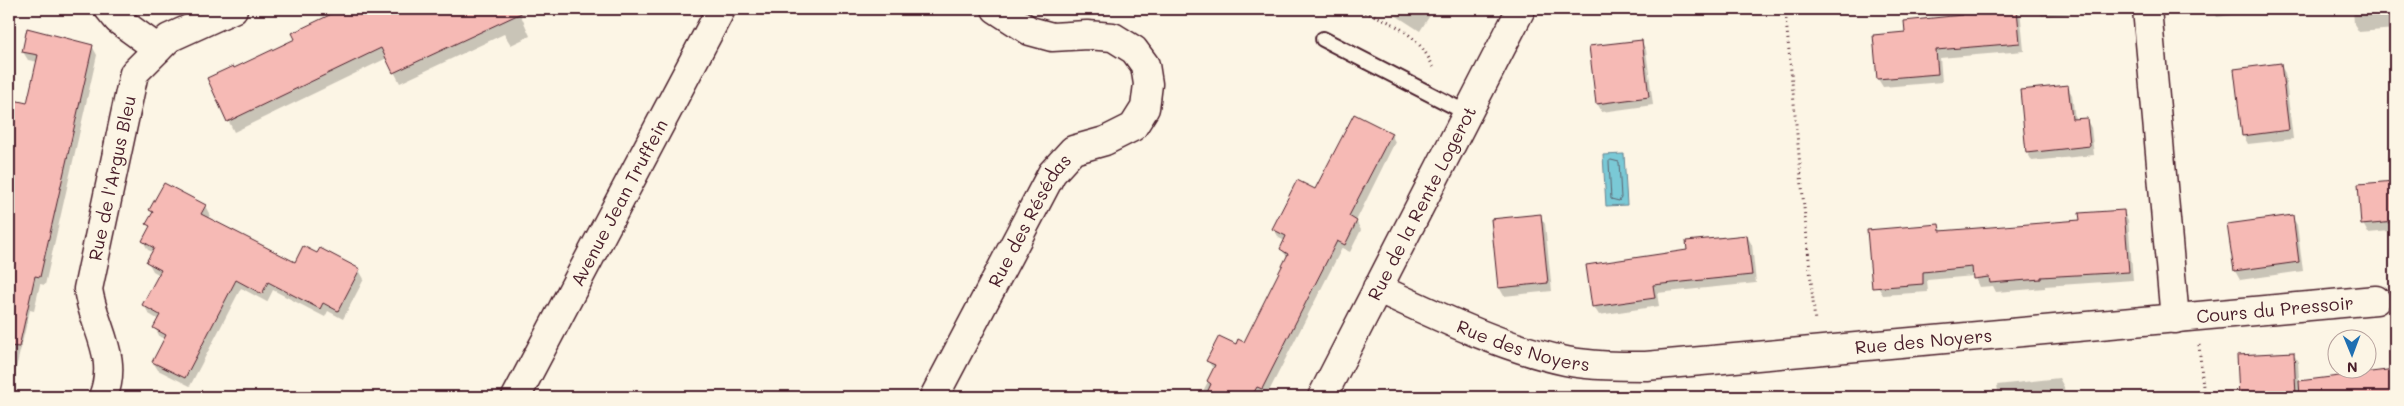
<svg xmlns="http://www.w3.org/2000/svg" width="2404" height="406" font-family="Mali,sans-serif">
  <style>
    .water { fill: #7ac9d6; stroke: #678592 }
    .shadow { fill: #0003 }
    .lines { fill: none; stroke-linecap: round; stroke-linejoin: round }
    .shore { stroke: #5d636f; stroke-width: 1 }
    .building { fill: #f6bab5; stroke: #4a1f2b }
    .lane-casing { stroke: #4a1f2b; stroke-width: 18 }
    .street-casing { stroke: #4a1f2b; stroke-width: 31 }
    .path { stroke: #4a1f2b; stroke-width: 3; stroke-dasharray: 1 4; stroke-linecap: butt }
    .lane { stroke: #fcf5e5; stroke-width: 14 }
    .street { stroke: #fcf5e5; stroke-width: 28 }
    .labels { text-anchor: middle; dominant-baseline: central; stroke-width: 4; stroke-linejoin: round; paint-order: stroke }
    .street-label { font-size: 18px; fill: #4a1f2b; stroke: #fcf5e5 }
  </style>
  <rect width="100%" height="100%" fill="#fcf5e5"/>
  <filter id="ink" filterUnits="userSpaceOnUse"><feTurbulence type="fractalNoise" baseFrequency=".02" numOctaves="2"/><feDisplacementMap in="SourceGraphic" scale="10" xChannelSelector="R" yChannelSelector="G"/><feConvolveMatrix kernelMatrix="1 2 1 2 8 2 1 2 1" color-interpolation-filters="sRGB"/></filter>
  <g filter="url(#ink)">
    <!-- water -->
    <path class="water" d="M 1624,154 L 1627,205 L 1606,206 L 1603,155 Z"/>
    <!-- shadow -->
    <g class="shadow">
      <path d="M 355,9 L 518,9 L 530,36 L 511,45 L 504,34 L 400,83 L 387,58 L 234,132 L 208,79 L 234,70 Z"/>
      <path d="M 1386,9 L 1434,9 L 1420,31 Z"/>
      <path d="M 1962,9 L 2020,9 L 2024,51 L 1940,58 L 1942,82 L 1883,87 L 1878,79 L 1963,16 Z"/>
      <path d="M 2037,9 L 2101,9 L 2102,11 L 2042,16 Z"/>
      <path d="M 2213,9 L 2272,9 L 2217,17 Z"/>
      <path d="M 2353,9 L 2395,9 L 2395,29 L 2359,32 L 2354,24 Z"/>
      <path d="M 1641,41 L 1646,50 L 1653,105 L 1602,112 L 1597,103 Z"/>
      <path d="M 92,46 L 97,55 L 45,285 L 40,284 L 34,311 L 30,310 L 9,397 L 9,100 L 28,105 L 38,62 L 28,60 L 23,52 Z"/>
      <path d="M 2280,65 L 2285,73 L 2293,139 L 2248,144 L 2243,135 Z"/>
      <path d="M 2067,86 L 2072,95 L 2075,120 L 2086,119 L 2091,128 L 2094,155 L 2032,161 L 2027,152 Z"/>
      <path d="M 1391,134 L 1395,142 L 1356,221 L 1361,230 L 1350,252 L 1342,248 L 1266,397 L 1200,397 L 1214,370 L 1208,361 L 1245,343 L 1288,258 L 1281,249 L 1285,241 L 1279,238 L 1274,229 L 1316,191 Z"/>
      <path d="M 2395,182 L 2395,240 L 2390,231 L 2368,233 L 2363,224 L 2359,185 Z"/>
      <path d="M 205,206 L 210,215 L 208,218 L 296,264 L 359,270 L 364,279 L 343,319 L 328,311 L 325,317 L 273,290 L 267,302 L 241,288 L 190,386 L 158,370 L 153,362 L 165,339 L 160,337 L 155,328 L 159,320 L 149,314 L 144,305 L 160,275 L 153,271 L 148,262 L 153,252 L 148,250 L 143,241 L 150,229 L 148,224 L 153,214 L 151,210 Z"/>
      <path d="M 2123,211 L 2128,220 L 2133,280 L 2045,286 L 2045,288 L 1996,292 L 1993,286 L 1979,287 L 1974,276 L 1927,280 L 1928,292 L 1883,295 L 1878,287 L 1939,225 L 1943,232 L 2081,221 Z"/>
      <path d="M 1540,216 L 1545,224 L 1552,291 L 1504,296 L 1499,287 Z"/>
      <path d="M 2292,217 L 2297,225 L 2303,271 L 2240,280 L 2235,271 L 2229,225 Z"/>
      <path d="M 1747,236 L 1752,245 L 1756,283 L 1657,293 L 1659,306 L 1599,315 L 1594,307 L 1587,266 L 1688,251 Z"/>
      <path d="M 2293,353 L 2298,362 L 2300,397 L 2240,397 L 2238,356 Z"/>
      <path d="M 2395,370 L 2395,397 L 2339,397 L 2336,378 Z"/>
      <path d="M 2059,378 L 2064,387 L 2065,397 L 1999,397 L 1997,385 Z"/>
      <path d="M 2168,394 L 2170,397 L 2134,397 Z"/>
    </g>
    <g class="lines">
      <!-- shore -->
      <path class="shore" d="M 1611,160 L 1619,162 L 1621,198 L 1619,201 L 1611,199 L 1609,162 Z"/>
    </g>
    <!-- building -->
    <g class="building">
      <path d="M 342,9 L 530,9 L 393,73 L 381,48 L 227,122 L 207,78 L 233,66 L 234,68 L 295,39 L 292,33 Z"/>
      <path d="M 1961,9 L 2017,9 L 2020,43 L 1936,50 L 1938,74 L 1877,79 L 1873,35 L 1905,32 L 1904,21 L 1962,15 Z"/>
      <path d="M 27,28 L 93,45 L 40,277 L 35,276 L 19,347 L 9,346 L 9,99 L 27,103 L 38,55 L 22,52 Z"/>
      <path d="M 1642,40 L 1649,97 L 1596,104 L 1589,46 Z"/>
      <path d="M 2281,63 L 2289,130 L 2242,136 L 2234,69 Z"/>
      <path d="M 2068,85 L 2072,119 L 2087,118 L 2090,146 L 2026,153 L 2020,90 Z"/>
      <path d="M 1354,114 L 1392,133 L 1349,216 L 1357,221 L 1345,245 L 1337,241 L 1262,389 L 1257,387 L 1251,397 L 1205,397 L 1211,384 L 1207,381 L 1215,365 L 1206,361 L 1219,336 L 1236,344 L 1238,339 L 1244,342 L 1288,254 L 1280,249 L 1286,236 L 1272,229 L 1297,180 L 1315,189 Z"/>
      <path d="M 2395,181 L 2395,222 L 2361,225 L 2358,184 Z"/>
      <path d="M 164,183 L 206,205 L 201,214 L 295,262 L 303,246 L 317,253 L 320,248 L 360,269 L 338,311 L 323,303 L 320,309 L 268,282 L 262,294 L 236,280 L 185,378 L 152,362 L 166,335 L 153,328 L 160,315 L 142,305 L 161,270 L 146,262 L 154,248 L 142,241 L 150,226 L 146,224 L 153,212 L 149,210 Z"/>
      <path d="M 2124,210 L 2129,272 L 2041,277 L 2041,279 L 1990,283 L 1989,277 L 1973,279 L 1972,267 L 1923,272 L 1923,284 L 1872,288 L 1867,230 L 1939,224 L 1940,231 L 2080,220 L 2079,213 Z"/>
      <path d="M 1541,214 L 1548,283 L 1498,288 L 1491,219 Z"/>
      <path d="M 2293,215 L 2299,262 L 2234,271 L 2227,224 Z"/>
      <path d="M 1747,235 L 1752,275 L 1653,285 L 1655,298 L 1592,307 L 1586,265 L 1687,250 L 1686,241 Z"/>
      <path d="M 2294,352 L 2296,397 L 2239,397 L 2237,355 Z"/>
      <path d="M 2395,369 L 2395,397 L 2300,397 L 2299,381 Z"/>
    </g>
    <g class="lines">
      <defs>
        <path id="lane" d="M 1323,39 L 1467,113"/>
        <g id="street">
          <path d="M 109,9 L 118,20 L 158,49"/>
          <path d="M 2147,9 L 2175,319"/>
          <path id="s1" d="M 1377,288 C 1435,315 1503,348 1566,361 C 1592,366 1619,366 1646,366 L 2376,300"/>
          <path id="s2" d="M 103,397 C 119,356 94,329 88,289 L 134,73 L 169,38 L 233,9"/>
          <path id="s3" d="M 516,397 L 721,9"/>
          <path id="s4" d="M 934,397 L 1052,173 L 1073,150 L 1105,141 L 1133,127 L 1145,108 L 1148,84 L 1145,65 L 1134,50 L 1113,37 L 1087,35 L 1052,37 L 1030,31 L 996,9"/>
          <path id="s5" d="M 1322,397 L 1521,9"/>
        </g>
      </defs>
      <!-- lane casing -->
      <use href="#lane" class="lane-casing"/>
      <!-- street casing -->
      <use href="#street" class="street-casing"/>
      <!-- path -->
      <g class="path">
        <path d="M 1355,9 C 1389,19 1420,34 1434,69"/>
        <path d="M 1785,9 L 1815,322"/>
        <path d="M 2199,345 L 2204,397"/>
      </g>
      <!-- lane -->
      <use href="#lane" class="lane"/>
      <!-- street -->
      <use href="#street" class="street"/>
    </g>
  </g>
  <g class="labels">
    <!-- street labels -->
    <g class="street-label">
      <text stroke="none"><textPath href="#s2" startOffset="225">Rue de l'Argus Bleu</textPath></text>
      <text stroke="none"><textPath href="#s3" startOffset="220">Avenue Jean Truffein</textPath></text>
      <text stroke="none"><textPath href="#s5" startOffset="218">Rue de la Rente Logerot</textPath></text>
      <text stroke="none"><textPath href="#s4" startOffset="201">Rue des Résédas</textPath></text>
      <text stroke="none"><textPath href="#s1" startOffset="915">Cours du Pressoir</textPath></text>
      <text stroke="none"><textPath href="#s1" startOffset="562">Rue des Noyers</textPath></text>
      <text stroke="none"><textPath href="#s1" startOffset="158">Rue des Noyers</textPath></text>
    </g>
  </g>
  <!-- margin -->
  <rect width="2404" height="406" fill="none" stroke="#fcf5e5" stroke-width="30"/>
  <rect x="15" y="15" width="2374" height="376" fill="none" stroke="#4a1f2b" stroke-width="2" filter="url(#ink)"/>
  <!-- north arrow -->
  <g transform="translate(2352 354) rotate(179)"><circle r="24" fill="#fcf5e5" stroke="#b59f9b"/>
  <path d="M0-4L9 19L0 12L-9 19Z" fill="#1f6fb2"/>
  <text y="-8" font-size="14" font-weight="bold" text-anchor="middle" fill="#4a1f2b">N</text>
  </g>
</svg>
